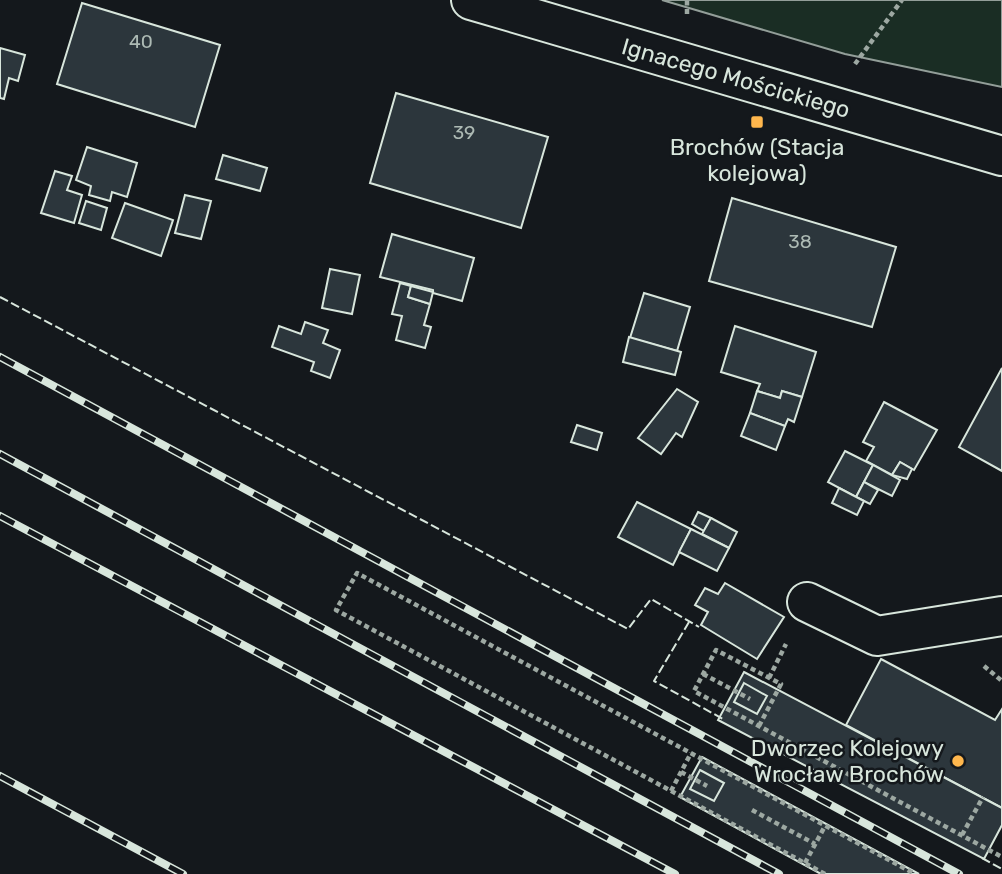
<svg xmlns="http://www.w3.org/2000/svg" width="1002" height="874" font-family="Rubik,sans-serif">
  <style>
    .green { fill: #1a2d24; stroke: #939e99; stroke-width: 2 }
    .building { fill: #2c363c; stroke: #d8e6dc; stroke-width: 2 }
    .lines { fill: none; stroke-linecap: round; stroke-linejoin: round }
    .minor-casing { stroke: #d8e6dc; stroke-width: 42 }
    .path { stroke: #9da8a2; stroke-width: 4.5; stroke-dasharray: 5 3.5; stroke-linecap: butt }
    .minor { stroke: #14181c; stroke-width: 38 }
    .rail-casing { stroke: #d8e6dc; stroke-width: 8 }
    .rail { stroke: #14181c; stroke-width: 5; stroke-dasharray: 16; stroke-linecap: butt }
    .fence { stroke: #d8e6dc; stroke-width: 2; stroke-dasharray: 9 3.5; stroke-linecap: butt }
    .poi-dot { fill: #ffb74d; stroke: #14181c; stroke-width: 2.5 }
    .labels { text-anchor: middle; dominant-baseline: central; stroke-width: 5; stroke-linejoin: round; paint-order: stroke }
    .number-label { font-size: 19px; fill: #adbab4 }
    .street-label { font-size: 23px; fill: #d8e6dc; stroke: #14181c }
    .poi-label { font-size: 23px; fill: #d8e6dc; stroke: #14181c }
  </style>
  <rect width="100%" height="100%" fill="#14181c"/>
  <!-- green -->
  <path class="green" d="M 662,0 L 1002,0 L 1002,87 L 845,54 Z"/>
  <!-- building -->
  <g class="building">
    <path d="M 82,3 L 220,45 L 195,127 L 57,84 Z"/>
    <path d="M 0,48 L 25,55 L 18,81 L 9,78 L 4,99 L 0,98 Z"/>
    <path d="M 396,93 L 548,137 L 521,228 L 370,183 Z"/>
    <path d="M 87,147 L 137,163 L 127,197 L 112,192 L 110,201 L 89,195 L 91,186 L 76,180 Z"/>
    <path d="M 223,155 L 267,168 L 260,191 L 216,179 Z"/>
    <path d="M 55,171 L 72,176 L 67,190 L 82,195 L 74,223 L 41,213 Z"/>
    <path d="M 185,195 L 211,201 L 201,239 L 175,233 Z"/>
    <path d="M 732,198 L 896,247 L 872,327 L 709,281 Z"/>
    <path d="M 86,201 L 107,208 L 101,230 L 79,223 Z"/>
    <path d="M 125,203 L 173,220 L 161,256 L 112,238 Z"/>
    <path d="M 392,234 L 474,258 L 462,301 L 433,293 L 433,290 L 380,277 Z"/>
    <path d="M 330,269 L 360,275 L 352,314 L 322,308 Z"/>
    <path d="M 400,283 L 411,286 L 408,297 L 430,304 L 424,325 L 431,327 L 425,348 L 396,340 L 402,316 L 392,314 Z"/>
    <path d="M 411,286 L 433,292 L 430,304 L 408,297 Z"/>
    <path d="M 644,293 L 690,307 L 677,351 L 630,338 Z"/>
    <path d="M 305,322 L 328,330 L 323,343 L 340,350 L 330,378 L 311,371 L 314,362 L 272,347 L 279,326 L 301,334 Z"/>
    <path d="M 735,326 L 816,352 L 802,397 L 782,391 L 780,398 L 757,391 L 760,384 L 721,372 Z"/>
    <path d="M 629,337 L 681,352 L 675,375 L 623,362 Z"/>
    <path d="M 1002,368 L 1002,471 L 959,447 Z"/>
    <path d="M 677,389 L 698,402 L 682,437 L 676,433 L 661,454 L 638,438 Z"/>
    <path d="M 757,391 L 780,398 L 782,391 L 802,397 L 794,422 L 788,419 L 785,426 L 750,413 Z"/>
    <path d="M 884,402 L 937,430 L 914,470 L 900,462 L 892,475 L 866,461 L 874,447 L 863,442 Z"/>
    <path d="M 750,413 L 785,426 L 776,450 L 741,436 Z"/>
    <path d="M 577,425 L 602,433 L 597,450 L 571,442 Z"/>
    <path d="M 845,451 L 873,465 L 856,497 L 828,482 Z"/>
    <path d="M 900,462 L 912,469 L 907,479 L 892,475 Z"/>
    <path d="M 873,465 L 900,480 L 892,496 L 864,482 Z"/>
    <path d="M 864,482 L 878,490 L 870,504 L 856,497 Z"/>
    <path d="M 839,488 L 864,501 L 857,515 L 832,503 Z"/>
    <path d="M 637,502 L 691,529 L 673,565 L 618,537 Z"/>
    <path d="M 698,512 L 711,518 L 704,531 L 692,524 Z"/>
    <path d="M 711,518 L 737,532 L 729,548 L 702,534 Z"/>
    <path d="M 691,529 L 729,548 L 717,571 L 679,552 Z"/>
    <path d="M 725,583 L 784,617 L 757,659 L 701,625 L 708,612 L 695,605 L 705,588 L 718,594 Z"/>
    <path d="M 881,659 L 995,720 L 1002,709 L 1002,808 L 846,725 Z"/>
    <path d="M 744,672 L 1002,808 L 1002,825 L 984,859 L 718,720 Z"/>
    <path d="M 744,683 L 767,696 L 757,714 L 734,702 Z"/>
    <path d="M 702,757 L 919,874 L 821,874 L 680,797 Z"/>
    <path d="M 700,770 L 724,783 L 714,801 L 690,789 Z"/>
  </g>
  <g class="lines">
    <defs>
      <g id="minor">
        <path d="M 471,0 L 1002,156"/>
        <path d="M 807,602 L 877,636 L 1002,616"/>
      </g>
    </defs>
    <!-- minor casing -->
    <use href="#minor" class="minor-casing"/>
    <!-- path -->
    <g class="path">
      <path d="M 687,14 L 687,0"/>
      <path d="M 855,64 L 902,0"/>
      <path d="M 984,666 L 1002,681"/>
      <path d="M 703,674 L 750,699"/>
      <path d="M 769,678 L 786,644"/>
      <path d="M 759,726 L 781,684 L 716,650 L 694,691 L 1002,857"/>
      <path d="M 681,772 L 707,786"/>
      <path d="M 671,791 L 691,753"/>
      <path d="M 752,810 L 815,844"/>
      <path d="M 962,835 L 983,797"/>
      <path d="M 805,863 L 825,826"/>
      <path d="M 825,874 L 336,610 L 357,573 L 915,874"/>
    </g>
    <!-- minor -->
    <use href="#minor" class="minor"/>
    <defs>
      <g id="rail">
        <path d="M 0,357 L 959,874"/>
        <path d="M 0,454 L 779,874"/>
        <path d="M 0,516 L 675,874"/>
        <path d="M 0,776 L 183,874"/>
      </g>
    </defs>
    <!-- rail casing -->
    <use href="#rail" class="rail-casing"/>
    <!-- rail -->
    <use href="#rail" class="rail"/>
    <!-- fence -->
    <g class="fence">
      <path d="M 0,297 L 628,629 L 651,599 L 699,627"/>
      <path d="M 689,622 L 654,681 L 723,719"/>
      <path d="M 982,858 L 1002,869"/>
    </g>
  </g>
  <!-- markers -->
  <g class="poi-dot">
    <rect x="750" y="115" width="14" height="14" rx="3.5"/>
    <circle cx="958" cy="761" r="7"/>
  </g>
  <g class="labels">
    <!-- number labels -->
    <g class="number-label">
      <text x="141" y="41">40</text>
      <text x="464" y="132">39</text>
      <text x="800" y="241">38</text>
    </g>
    <!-- street labels -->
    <g class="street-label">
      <text transform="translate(736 78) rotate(16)">Ignacego Mościckiego</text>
    </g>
    <!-- poi labels -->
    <g class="poi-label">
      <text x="757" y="147">Brochów (Stacja<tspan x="757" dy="26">kolejowa)</tspan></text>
      <text x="944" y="748" text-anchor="end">Dworzec Kolejowy<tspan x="944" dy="26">Wrocław Brochów</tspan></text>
    </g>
  </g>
</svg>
